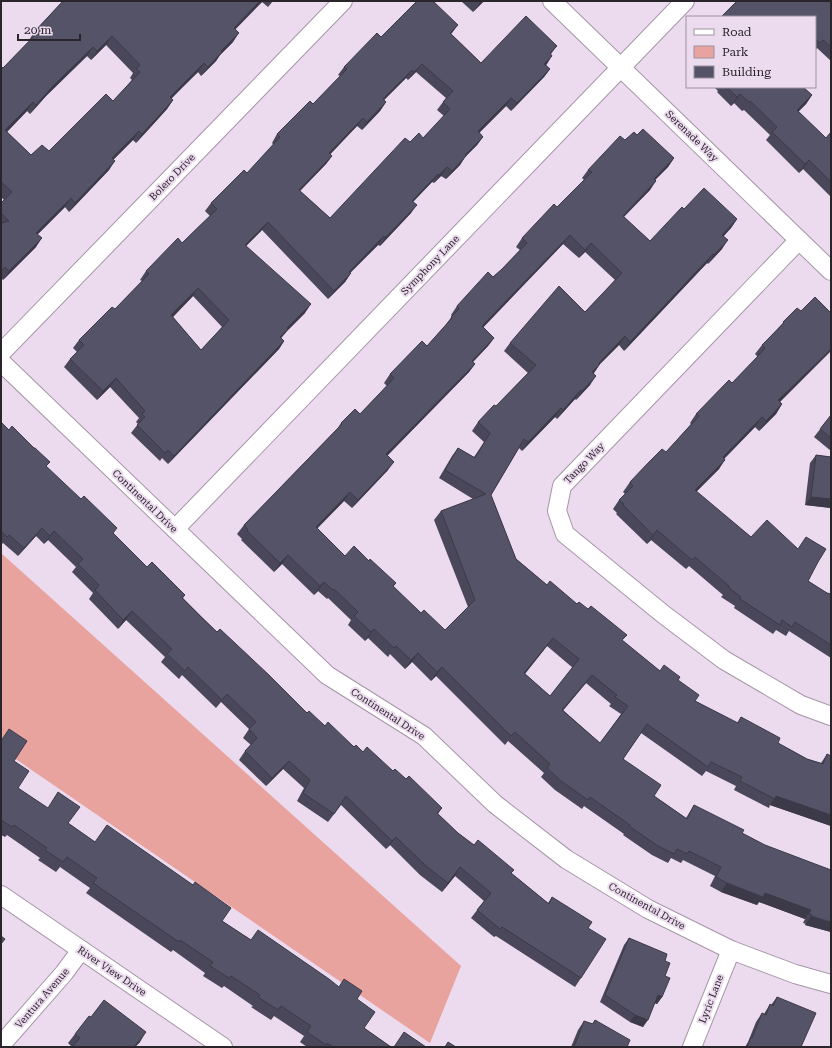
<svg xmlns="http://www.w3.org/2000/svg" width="832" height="1048" font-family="'Roboto Serif',serif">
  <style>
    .green { fill: #e8a39f }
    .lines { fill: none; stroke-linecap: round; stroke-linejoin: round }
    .street-casing { stroke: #a696a8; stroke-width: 20 }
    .street { stroke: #fff; stroke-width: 18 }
    .wall { fill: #494759; fill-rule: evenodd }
    .shaded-wall { fill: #3c3a48 }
    .building { fill: #555367; stroke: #3c3a48; fill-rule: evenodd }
    .labels { text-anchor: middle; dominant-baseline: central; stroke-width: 4; stroke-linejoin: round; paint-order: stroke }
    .street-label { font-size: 10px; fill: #2a242b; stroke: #ecdaee }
  </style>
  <rect width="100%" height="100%" fill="#ecdaee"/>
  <!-- green -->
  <path class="green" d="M 1,553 L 461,966 L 430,1043 L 1,749 Z"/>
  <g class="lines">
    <defs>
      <g id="street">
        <path d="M 552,1 L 831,271"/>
        <path d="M 799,240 L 562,486 L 557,511 L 565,534 L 663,614 L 724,660 L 801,705 L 831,716"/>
        <path d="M 1,353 L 343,1"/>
        <path d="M 1,362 L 327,675 L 424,736 L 495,804 L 566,859 L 648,909 L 731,950 L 795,974 L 831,984"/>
        <path d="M 175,529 L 685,1"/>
        <path d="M 1,895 L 223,1047"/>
        <path d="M 1,1045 L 64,973 L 81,950"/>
        <path d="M 692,1047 L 731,950"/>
      </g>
    </defs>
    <!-- street casing -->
    <use href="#street" class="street-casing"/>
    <!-- street -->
    <use href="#street" class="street"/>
  </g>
  <!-- wall -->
  <g class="wall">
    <path d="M 63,1 L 273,1 L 268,7 L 262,2 L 254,9 L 235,29 L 233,42 L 220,55 L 216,61 L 201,76 L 198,72 L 179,90 L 171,99 L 173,100 L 167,109 L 149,129 L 136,143 L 133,140 L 114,159 L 109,170 L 69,212 L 65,207 L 38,234 L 36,247 L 3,280 L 1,278 L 1,203 L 4,200 L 1,197 L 1,66 L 3,68 L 30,41 L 29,40 L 35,31 ZM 106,45 L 133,73 L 130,78 L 132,80 L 113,101 L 49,151 L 31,155 L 7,132 L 27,111 L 30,114 L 46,96 L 87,56 L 91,60 Z"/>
    <path d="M 461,1 L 484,1 L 473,12 Z"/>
    <path d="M 831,1 L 831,61 L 817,48 L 815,51 L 815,17 Z"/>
    <path d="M 451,34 L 481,63 L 557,46 L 551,54 L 546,65 L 550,69 L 544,77 L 511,111 L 506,106 L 479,133 L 483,137 L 477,145 L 465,157 L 460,165 L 446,179 L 441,176 L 434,183 L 432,182 L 413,202 L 411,213 L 380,246 L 378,245 L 350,273 L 351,273 L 345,282 L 328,299 L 262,230 L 246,246 L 305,313 L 287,331 L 281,338 L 284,341 L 279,349 L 168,464 L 162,458 L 160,461 L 131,433 L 138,424 L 136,422 L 139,418 L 110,387 L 97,400 L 64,367 L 70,359 L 77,352 L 73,348 L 79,340 L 115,309 L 142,281 L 140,280 L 146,271 L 182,243 L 210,216 L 205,211 L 211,203 L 247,173 L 274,145 L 272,143 L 277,134 L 313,104 L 340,76 L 338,75 L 344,67 L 381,37 ZM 416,72 L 446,98 L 437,110 L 444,116 L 423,138 L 410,142 L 330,218 L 300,191 L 326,164 L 332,156 L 330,154 L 357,126 L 362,130 L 380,111 L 386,102 L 384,100 L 406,78 L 408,80 ZM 193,296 L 222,327 L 201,350 L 173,317 Z"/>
    <path d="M 714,87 L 803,87 L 812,95 L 806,104 L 798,112 L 826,138 L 831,132 L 831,197 L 803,169 L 799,173 L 766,140 L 770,135 L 744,110 L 742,111 L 734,103 L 731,106 L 717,92 L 718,91 Z"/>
    <path d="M 637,135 L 674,158 L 668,167 L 655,180 L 650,190 L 624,217 L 650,241 L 684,209 L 737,219 L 731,228 L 724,236 L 722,249 L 708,264 L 707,263 L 624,351 L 619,345 L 600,364 L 593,374 L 590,385 L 576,400 L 575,399 L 557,419 L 555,417 L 522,451 L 519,448 L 491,495 L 516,559 L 547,585 L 577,604 L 660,671 L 678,680 L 695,701 L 737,723 L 741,717 L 778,743 L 807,759 L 821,763 L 827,754 L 831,756 L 831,826 L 770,805 L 769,808 L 734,790 L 736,786 L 706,771 L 702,776 L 641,733 L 623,759 L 654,796 L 686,818 L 694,805 L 742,833 L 831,932 L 805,925 L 806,924 L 803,923 L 805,919 L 759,902 L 757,905 L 721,892 L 710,886 L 715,876 L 683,860 L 681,863 L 671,858 L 668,863 L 652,855 L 623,835 L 624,834 L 584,806 L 582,809 L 555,790 L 541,777 L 544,773 L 508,741 L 505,745 L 436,676 L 431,681 L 412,662 L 405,669 L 390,654 L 388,657 L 368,638 L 365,641 L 348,625 L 351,620 L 328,598 L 327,599 L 318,591 L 314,595 L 282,564 L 274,572 L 241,540 L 242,539 L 237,534 L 244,525 L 337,429 L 341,423 L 360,414 L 387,386 L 384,383 L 390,374 L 427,346 L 445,326 L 452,316 L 451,315 L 457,306 L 493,277 L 502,269 L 520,250 L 516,247 L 522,238 L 557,207 L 584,180 L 582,178 L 588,170 L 625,140 ZM 563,244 L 579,258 L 585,252 L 615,280 L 585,312 L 510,343 L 504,351 L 528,373 L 496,406 L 478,422 L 472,431 L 484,442 L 474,457 L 458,448 L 452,456 L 439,478 L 473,499 L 441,511 L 434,520 L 468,607 L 445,630 L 421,613 L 393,587 L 396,583 L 369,561 L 345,556 L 317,528 L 344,501 L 352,508 L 388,470 L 388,455 L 469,372 L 475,364 L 473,362 L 488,346 L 494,338 L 483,327 ZM 547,646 L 573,668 L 550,696 L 525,674 ZM 586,683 L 611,704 L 609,706 L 621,714 L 600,743 L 563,710 Z"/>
    <path d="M 797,308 L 780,402 L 782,404 L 776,414 L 759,431 L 755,427 L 724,459 L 719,469 L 696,492 L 751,537 L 797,549 L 818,562 L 808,581 L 827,593 L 831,594 L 831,658 L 789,631 L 786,636 L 776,630 L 773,634 L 734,608 L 735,606 L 721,597 L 723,595 L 689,566 L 686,569 L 651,540 L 647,544 L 616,514 L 617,513 L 613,509 L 619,500 L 625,494 L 623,492 L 630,482 L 666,452 L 691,424 L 690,423 L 696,414 L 732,383 L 758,357 L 755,354 L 762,345 Z"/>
    <path d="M 831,415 L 831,451 L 814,437 Z"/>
    <path d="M 1,422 L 147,567 L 185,595 L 183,598 L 217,632 L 269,676 L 307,713 L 354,747 L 363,752 L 406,779 L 442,808 L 438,814 L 458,833 L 511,873 L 548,903 L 552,897 L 588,928 L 581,978 L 575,987 L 496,936 L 494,937 L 471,918 L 484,901 L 455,876 L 442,892 L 420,875 L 390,845 L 386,849 L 341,805 L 328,822 L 297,801 L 304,788 L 283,769 L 266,786 L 239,760 L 245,751 L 251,745 L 243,738 L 249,729 L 221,702 L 216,708 L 182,675 L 179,679 L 161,662 L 165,657 L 126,620 L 118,629 L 89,599 L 93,593 L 72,572 L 76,567 L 48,540 L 44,544 L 36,536 L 18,556 L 3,543 L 1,545 Z"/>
    <path d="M 816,455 L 831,457 L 831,508 L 805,505 L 810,463 Z"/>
    <path d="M 1,741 L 14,761 L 18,788 L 95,842 L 222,921 L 251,940 L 338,987 L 357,999 L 364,1028 L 391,1047 L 307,1047 L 300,1042 L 304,1036 L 274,1016 L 271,1020 L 251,1007 L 253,1006 L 224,986 L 222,988 L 203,976 L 205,973 L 173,950 L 171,952 L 86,893 L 90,888 L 60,867 L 56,872 L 38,860 L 40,858 L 7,835 L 5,837 L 1,835 Z"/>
    <path d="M 629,938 L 665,961 L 665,976 L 662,997 L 657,1004 L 654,1003 L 643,1027 L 630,1022 L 600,1002 L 624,945 Z"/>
    <path d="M 777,997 L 801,1047 L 745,1047 L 748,1042 L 756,1022 L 762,1013 L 764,1014 L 770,1004 L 771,1005 Z"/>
    <path d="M 595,1020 L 627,1047 L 571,1047 L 578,1030 L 584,1021 L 592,1024 Z"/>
    <path d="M 75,1034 L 140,1042 L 135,1047 L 72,1047 L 68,1043 Z"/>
  </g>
  <!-- shaded-wall -->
  <g class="shaded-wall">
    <path d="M 260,1 L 263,1 L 228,37 L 234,28 Z"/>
    <path d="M 481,1 L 484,1 L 473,12 Z"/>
    <path d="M 458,25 L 452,33 L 444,41 L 450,33 Z"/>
    <path d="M 239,33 L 233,42 L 220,55 L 216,61 L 201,76 L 208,67 L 221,51 Z"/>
    <path d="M 112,36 L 106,45 L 91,60 L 97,51 Z"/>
    <path d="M 93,47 L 87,56 L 46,96 L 30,114 L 36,105 L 52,87 Z"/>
    <path d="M 552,56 L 547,64 L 539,72 L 544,64 Z"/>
    <path d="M 204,63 L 198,72 L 164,106 L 170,97 Z"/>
    <path d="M 422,64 L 416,72 L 408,80 L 414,72 Z"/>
    <path d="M 550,69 L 544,77 L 511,111 L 517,103 Z"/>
    <path d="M 412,70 L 406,78 L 377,107 L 383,99 Z"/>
    <path d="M 740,94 L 734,103 L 731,106 L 737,97 Z"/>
    <path d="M 812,95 L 806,104 L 791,119 L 797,110 Z"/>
    <path d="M 511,98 L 506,106 L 472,140 L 478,131 Z"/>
    <path d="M 173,100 L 167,109 L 136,143 L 142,134 Z"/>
    <path d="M 33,102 L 27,111 L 1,138 L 5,130 Z"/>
    <path d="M 386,102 L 380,111 L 362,130 L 367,122 Z"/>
    <path d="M 363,118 L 357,126 L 323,162 L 329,153 Z"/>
    <path d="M 139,131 L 133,140 L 106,167 L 112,158 Z"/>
    <path d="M 483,137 L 477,145 L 465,157 L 460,165 L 446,179 L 452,171 L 465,155 Z"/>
    <path d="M 332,156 L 326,164 L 293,198 L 299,190 Z"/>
    <path d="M 674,158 L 668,167 L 647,188 L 654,179 Z"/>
    <path d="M 809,160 L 803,169 L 799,173 L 805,164 Z"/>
    <path d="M 115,161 L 109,170 L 69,212 L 75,203 Z"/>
    <path d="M 447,167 L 441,176 L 434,183 L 439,175 Z"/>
    <path d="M 438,174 L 432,182 L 406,209 L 412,201 Z"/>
    <path d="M 656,181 L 650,190 L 616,224 L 623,216 Z"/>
    <path d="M 71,198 L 65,207 L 30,242 L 36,233 Z"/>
    <path d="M 417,205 L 411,213 L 380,246 L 385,238 Z"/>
    <path d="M 737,219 L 731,228 L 716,243 L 722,235 Z"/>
    <path d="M 268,222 L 262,230 L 239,253 L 245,245 Z"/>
    <path d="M 570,235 L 563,244 L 476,335 L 482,326 Z"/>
    <path d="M 384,236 L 378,245 L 343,280 L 349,272 Z"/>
    <path d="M 42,238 L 36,247 L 3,280 L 9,271 Z"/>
    <path d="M 728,240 L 722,249 L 708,264 L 714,255 Z"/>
    <path d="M 591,243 L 585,252 L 579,258 L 585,250 Z"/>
    <path d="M 713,254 L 707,263 L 624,351 L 630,342 Z"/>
    <path d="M 351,273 L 345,282 L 328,299 L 334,291 Z"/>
    <path d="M 198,288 L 193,296 L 166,324 L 171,315 Z"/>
    <path d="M 311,304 L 305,313 L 287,331 L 282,337 L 274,345 L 287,328 Z"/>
    <path d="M 625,336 L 619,345 L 592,372 L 599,363 Z"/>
    <path d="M 494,338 L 488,346 L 466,369 L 472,361 Z"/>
    <path d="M 284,341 L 279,349 L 168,464 L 174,456 Z"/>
    <path d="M 831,349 L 831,351 L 772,410 L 778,400 Z"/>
    <path d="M 475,364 L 469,372 L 380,463 L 386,454 Z"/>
    <path d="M 600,364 L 594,373 L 586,381 L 592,372 Z"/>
    <path d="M 596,376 L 590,385 L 576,400 L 582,391 Z"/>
    <path d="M 116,378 L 110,387 L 97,400 L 103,391 Z"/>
    <path d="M 581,390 L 575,399 L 557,419 L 563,410 Z"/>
    <path d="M 782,404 L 776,414 L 759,431 L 766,421 Z"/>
    <path d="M 561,408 L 555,417 L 522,451 L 528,442 Z"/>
    <path d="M 762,417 L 755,427 L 716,467 L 723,457 Z"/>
    <path d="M 725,460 L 719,469 L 688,500 L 695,490 Z"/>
    <path d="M 394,462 L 388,470 L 352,508 L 358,500 Z"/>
    <path d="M 350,492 L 344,501 L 310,536 L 316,527 Z"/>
    <path d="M 811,497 L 831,499 L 831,508 L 805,505 Z"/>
    <path d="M 42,528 L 36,536 L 18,556 L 24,548 Z"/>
    <path d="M 657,530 L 651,540 L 647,544 L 653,535 Z"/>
    <path d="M 54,531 L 48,540 L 44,544 L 50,536 Z"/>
    <path d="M 288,555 L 282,564 L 274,572 L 280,563 Z"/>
    <path d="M 324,582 L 318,591 L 314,595 L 320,586 Z"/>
    <path d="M 132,611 L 126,620 L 118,629 L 123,620 Z"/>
    <path d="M 374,629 L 368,638 L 365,641 L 371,632 Z"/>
    <path d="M 553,638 L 547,646 L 518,682 L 524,673 Z"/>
    <path d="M 418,653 L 412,662 L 405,669 L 411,660 Z"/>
    <path d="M 442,667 L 436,676 L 431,681 L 437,672 Z"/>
    <path d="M 592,675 L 586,683 L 556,719 L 562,710 Z"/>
    <path d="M 289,761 L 283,769 L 266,786 L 272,778 Z"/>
    <path d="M 776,796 L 831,815 L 831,826 L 770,805 Z"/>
    <path d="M 396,837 L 390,845 L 386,849 L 392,841 Z"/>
    <path d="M 460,867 L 455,876 L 442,892 L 448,883 Z"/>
    <path d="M 727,883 L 765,893 L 811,910 L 805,919 L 759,902 L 757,905 L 721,892 Z"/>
    <path d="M 811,916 L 831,922 L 831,932 L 805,925 Z"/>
    <path d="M 658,995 L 662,997 L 657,1004 L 653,1002 Z"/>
    <path d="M 635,1015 L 648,1020 L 643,1027 L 630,1022 Z"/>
    <path d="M 146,1032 L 140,1042 L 135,1047 L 134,1047 Z"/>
  </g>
  <!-- building -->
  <g class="building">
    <path d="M 63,1 L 260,1 L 234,28 L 239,33 L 221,51 L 222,52 L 208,67 L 204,63 L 170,97 L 173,100 L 155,120 L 142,134 L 139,131 L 112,158 L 115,161 L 75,203 L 71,198 L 36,233 L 42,238 L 9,271 L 5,267 L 1,271 L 1,223 L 9,221 L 1,213 L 1,203 L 12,192 L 1,182 L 1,66 L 3,68 L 37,33 L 35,31 ZM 112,36 L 140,65 L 136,69 L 140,72 L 113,101 L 106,94 L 49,151 L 42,145 L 31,155 L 5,130 L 33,102 L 36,105 L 52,87 L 93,47 L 97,51 Z"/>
    <path d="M 417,1 L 433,1 L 458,25 L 450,33 L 481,63 L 526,16 L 557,46 L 550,53 L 552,56 L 544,64 L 550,69 L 517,103 L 511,98 L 478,131 L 483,137 L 465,155 L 466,156 L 452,171 L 447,167 L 439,175 L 438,174 L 412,201 L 417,205 L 385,238 L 384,236 L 349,272 L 351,273 L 334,291 L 268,222 L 245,245 L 311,304 L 287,328 L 288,329 L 280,337 L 284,341 L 174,456 L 168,450 L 165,453 L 137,425 L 145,417 L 142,414 L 145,411 L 116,378 L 103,391 L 70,359 L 84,345 L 79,340 L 112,307 L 115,309 L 149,274 L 146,271 L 178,238 L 182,243 L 217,209 L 211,203 L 244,170 L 247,173 L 280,137 L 277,134 L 310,101 L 313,104 L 347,69 L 344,67 L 377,33 L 381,37 ZM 422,64 L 453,91 L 443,102 L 450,109 L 423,138 L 419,133 L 410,142 L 405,138 L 330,218 L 299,190 L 332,156 L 329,153 L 363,118 L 367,122 L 386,102 L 383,99 L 412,70 L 414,72 ZM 198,288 L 229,320 L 201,350 L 171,315 Z"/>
    <path d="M 737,1 L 831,1 L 831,47 L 823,40 L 820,43 L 815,39 L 815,17 L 721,17 Z"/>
    <path d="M 727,87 L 803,87 L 812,95 L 797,110 L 826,138 L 831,132 L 831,182 L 809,160 L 805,164 L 772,132 L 777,127 L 750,101 L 749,102 L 740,94 L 737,97 Z"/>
    <path d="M 643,129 L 674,158 L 654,179 L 656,181 L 623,216 L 650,241 L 682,207 L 684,209 L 704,188 L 737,219 L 722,235 L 728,240 L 714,255 L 713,254 L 630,342 L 625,336 L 599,363 L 600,364 L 592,372 L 596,376 L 582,391 L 581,390 L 563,410 L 561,408 L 528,442 L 524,439 L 491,495 L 516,559 L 547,585 L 550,581 L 577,604 L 579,602 L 588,609 L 591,606 L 627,635 L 622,640 L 660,671 L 664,665 L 680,677 L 678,680 L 699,695 L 695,701 L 738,723 L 741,717 L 780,738 L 778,743 L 807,759 L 823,764 L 827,754 L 831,756 L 831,815 L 776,796 L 775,799 L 740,781 L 742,777 L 711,762 L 708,767 L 647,724 L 623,759 L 661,785 L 654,796 L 687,819 L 694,805 L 744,830 L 742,833 L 765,845 L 831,870 L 831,922 L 811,916 L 812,915 L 809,914 L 811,910 L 765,893 L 763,897 L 727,883 L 716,877 L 721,867 L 689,851 L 687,854 L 677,849 L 674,854 L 658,846 L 629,826 L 630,825 L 590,797 L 588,800 L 561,781 L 547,768 L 550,764 L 515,732 L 511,736 L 442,667 L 437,672 L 418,653 L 411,660 L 396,646 L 394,648 L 374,629 L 371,632 L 354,616 L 358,612 L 334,589 L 333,590 L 324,582 L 320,586 L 288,555 L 280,563 L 247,531 L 248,530 L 244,525 L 342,424 L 341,423 L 355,409 L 360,414 L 380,393 L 394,378 L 390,374 L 422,341 L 427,346 L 452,318 L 451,317 L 459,309 L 457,306 L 488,272 L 493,277 L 502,269 L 527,243 L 522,238 L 554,204 L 557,207 L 592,172 L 588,170 L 620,136 L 625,140 L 634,132 L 637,135 ZM 570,235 L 585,250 L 591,243 L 622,273 L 585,312 L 559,286 L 510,343 L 536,365 L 496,406 L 494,405 L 478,422 L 490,433 L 475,458 L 458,448 L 445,470 L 486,494 L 441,511 L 475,600 L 445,630 L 424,610 L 421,613 L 393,586 L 396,583 L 370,559 L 369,561 L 354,546 L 345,556 L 316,527 L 350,492 L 358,500 L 394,462 L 386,454 L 475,364 L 472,361 L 494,338 L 482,326 ZM 553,638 L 579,659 L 550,696 L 524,673 ZM 592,675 L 617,695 L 615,697 L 628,706 L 600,743 L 562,710 Z"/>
    <path d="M 815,297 L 831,313 L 831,349 L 778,400 L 782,404 L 766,421 L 762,417 L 723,457 L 725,460 L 695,490 L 751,537 L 767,520 L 798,549 L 806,537 L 826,549 L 818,562 L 808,581 L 827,593 L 831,594 L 831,645 L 795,622 L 792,627 L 782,620 L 780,625 L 740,599 L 741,597 L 728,587 L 729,586 L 695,557 L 692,560 L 657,530 L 653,535 L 623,505 L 624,504 L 619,500 L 633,486 L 630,482 L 648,463 L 662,449 L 666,452 L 699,416 L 696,414 L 729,380 L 732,383 L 757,357 L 765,348 L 762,345 L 784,323 L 783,322 L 797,308 L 801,311 Z"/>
    <path d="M 831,415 L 831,438 L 820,429 Z"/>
    <path d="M 1,422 L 9,430 L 12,426 L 34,448 L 35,448 L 50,462 L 46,466 L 81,499 L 84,496 L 117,528 L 113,533 L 147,567 L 152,562 L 185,595 L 182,598 L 201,617 L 217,632 L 220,629 L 269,675 L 307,713 L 309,711 L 325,726 L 328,722 L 354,747 L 356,745 L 363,752 L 367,747 L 393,771 L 395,769 L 406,779 L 409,776 L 442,808 L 437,813 L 458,833 L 474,845 L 478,840 L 514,870 L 511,873 L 549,904 L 552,897 L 592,922 L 588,928 L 606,939 L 581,978 L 502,927 L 500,929 L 477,910 L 491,893 L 460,867 L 448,883 L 426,866 L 396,837 L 392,841 L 346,796 L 334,814 L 303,793 L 310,780 L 289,761 L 272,778 L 245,751 L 257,738 L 249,729 L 256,722 L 227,694 L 222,700 L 188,667 L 185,671 L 167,654 L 172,649 L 132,611 L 123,620 L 95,590 L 99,585 L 78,564 L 83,559 L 54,531 L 50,536 L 42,528 L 24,548 L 9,535 L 7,537 L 1,531 Z"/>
    <path d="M 816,455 L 831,457 L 831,499 L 811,497 Z"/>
    <path d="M 9,729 L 27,741 L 14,761 L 29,771 L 18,788 L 48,808 L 58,792 L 80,807 L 68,823 L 95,842 L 107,825 L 193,885 L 195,882 L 231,908 L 222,921 L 251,940 L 258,930 L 329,979 L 339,987 L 344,979 L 362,991 L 357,999 L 375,1012 L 364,1028 L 391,1047 L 333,1047 L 327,1043 L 326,1045 L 307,1032 L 311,1026 L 281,1006 L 278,1010 L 258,997 L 260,995 L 231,976 L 229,978 L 210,966 L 213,962 L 180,940 L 179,942 L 93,883 L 97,878 L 67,857 L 63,862 L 45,850 L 47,848 L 14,825 L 12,827 L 1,820 L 1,741 Z"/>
    <path d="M 1,936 L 5,939 L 1,944 Z"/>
    <path d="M 629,938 L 667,954 L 665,961 L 670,963 L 665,976 L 670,978 L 662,997 L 658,995 L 648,1020 L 635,1015 L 605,995 Z"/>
    <path d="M 777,997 L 816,1013 L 801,1047 L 747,1047 L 751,1037 L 752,1038 L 762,1013 L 766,1015 L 770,1004 L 773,1006 Z"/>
    <path d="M 104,1000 L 146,1032 L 134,1047 L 72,1047 L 80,1038 L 75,1034 L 89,1016 L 91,1017 Z"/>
    <path d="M 595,1020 L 630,1040 L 627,1047 L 574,1047 L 584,1021 L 593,1024 Z"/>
    <path d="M 404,1032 L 426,1047 L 394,1047 Z"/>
    <path d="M 448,1042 L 456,1047 L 445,1047 Z"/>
  </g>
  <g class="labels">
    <!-- street labels -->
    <g class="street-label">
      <text transform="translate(692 136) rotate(44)">Serenade Way</text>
      <text transform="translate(172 177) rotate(-46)">Bolero Drive</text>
      <text transform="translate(430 265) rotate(-46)">Symphony Lane</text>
      <text transform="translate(584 463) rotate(-46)">Tango Way</text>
      <text transform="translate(145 501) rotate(44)">Continental Drive</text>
      <text transform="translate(388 714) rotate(33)">Continental Drive</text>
      <text transform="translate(647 906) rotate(29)">Continental Drive</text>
      <text transform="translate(112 971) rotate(34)">River View Drive</text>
      <text transform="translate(42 998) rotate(-49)">Ventura Avenue</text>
      <text transform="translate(711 999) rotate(-69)">Lyric Lane</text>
    </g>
  </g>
  <!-- border -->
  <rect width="832" height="1048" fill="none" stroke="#2a242b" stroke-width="4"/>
  <!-- legend -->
  <rect x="686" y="16" width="130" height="72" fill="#ecdaee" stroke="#9e91a0"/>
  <rect x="694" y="29" width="20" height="6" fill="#ffffff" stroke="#9e91a0"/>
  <text x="722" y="36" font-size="12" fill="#2a242b">Road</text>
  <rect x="694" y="46" width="20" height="12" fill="#e8a39f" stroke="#9e91a0"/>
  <text x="722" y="56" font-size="12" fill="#2a242b">Park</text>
  <rect x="694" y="66" width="20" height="12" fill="#555367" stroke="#9e91a0"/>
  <text x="722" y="76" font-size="12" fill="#2a242b">Building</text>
  <!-- scale -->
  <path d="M18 34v6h62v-6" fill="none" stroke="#2a242b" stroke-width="2"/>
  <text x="24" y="34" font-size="12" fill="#2a242b" stroke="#ecdaee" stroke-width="3" paint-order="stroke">20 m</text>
</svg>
